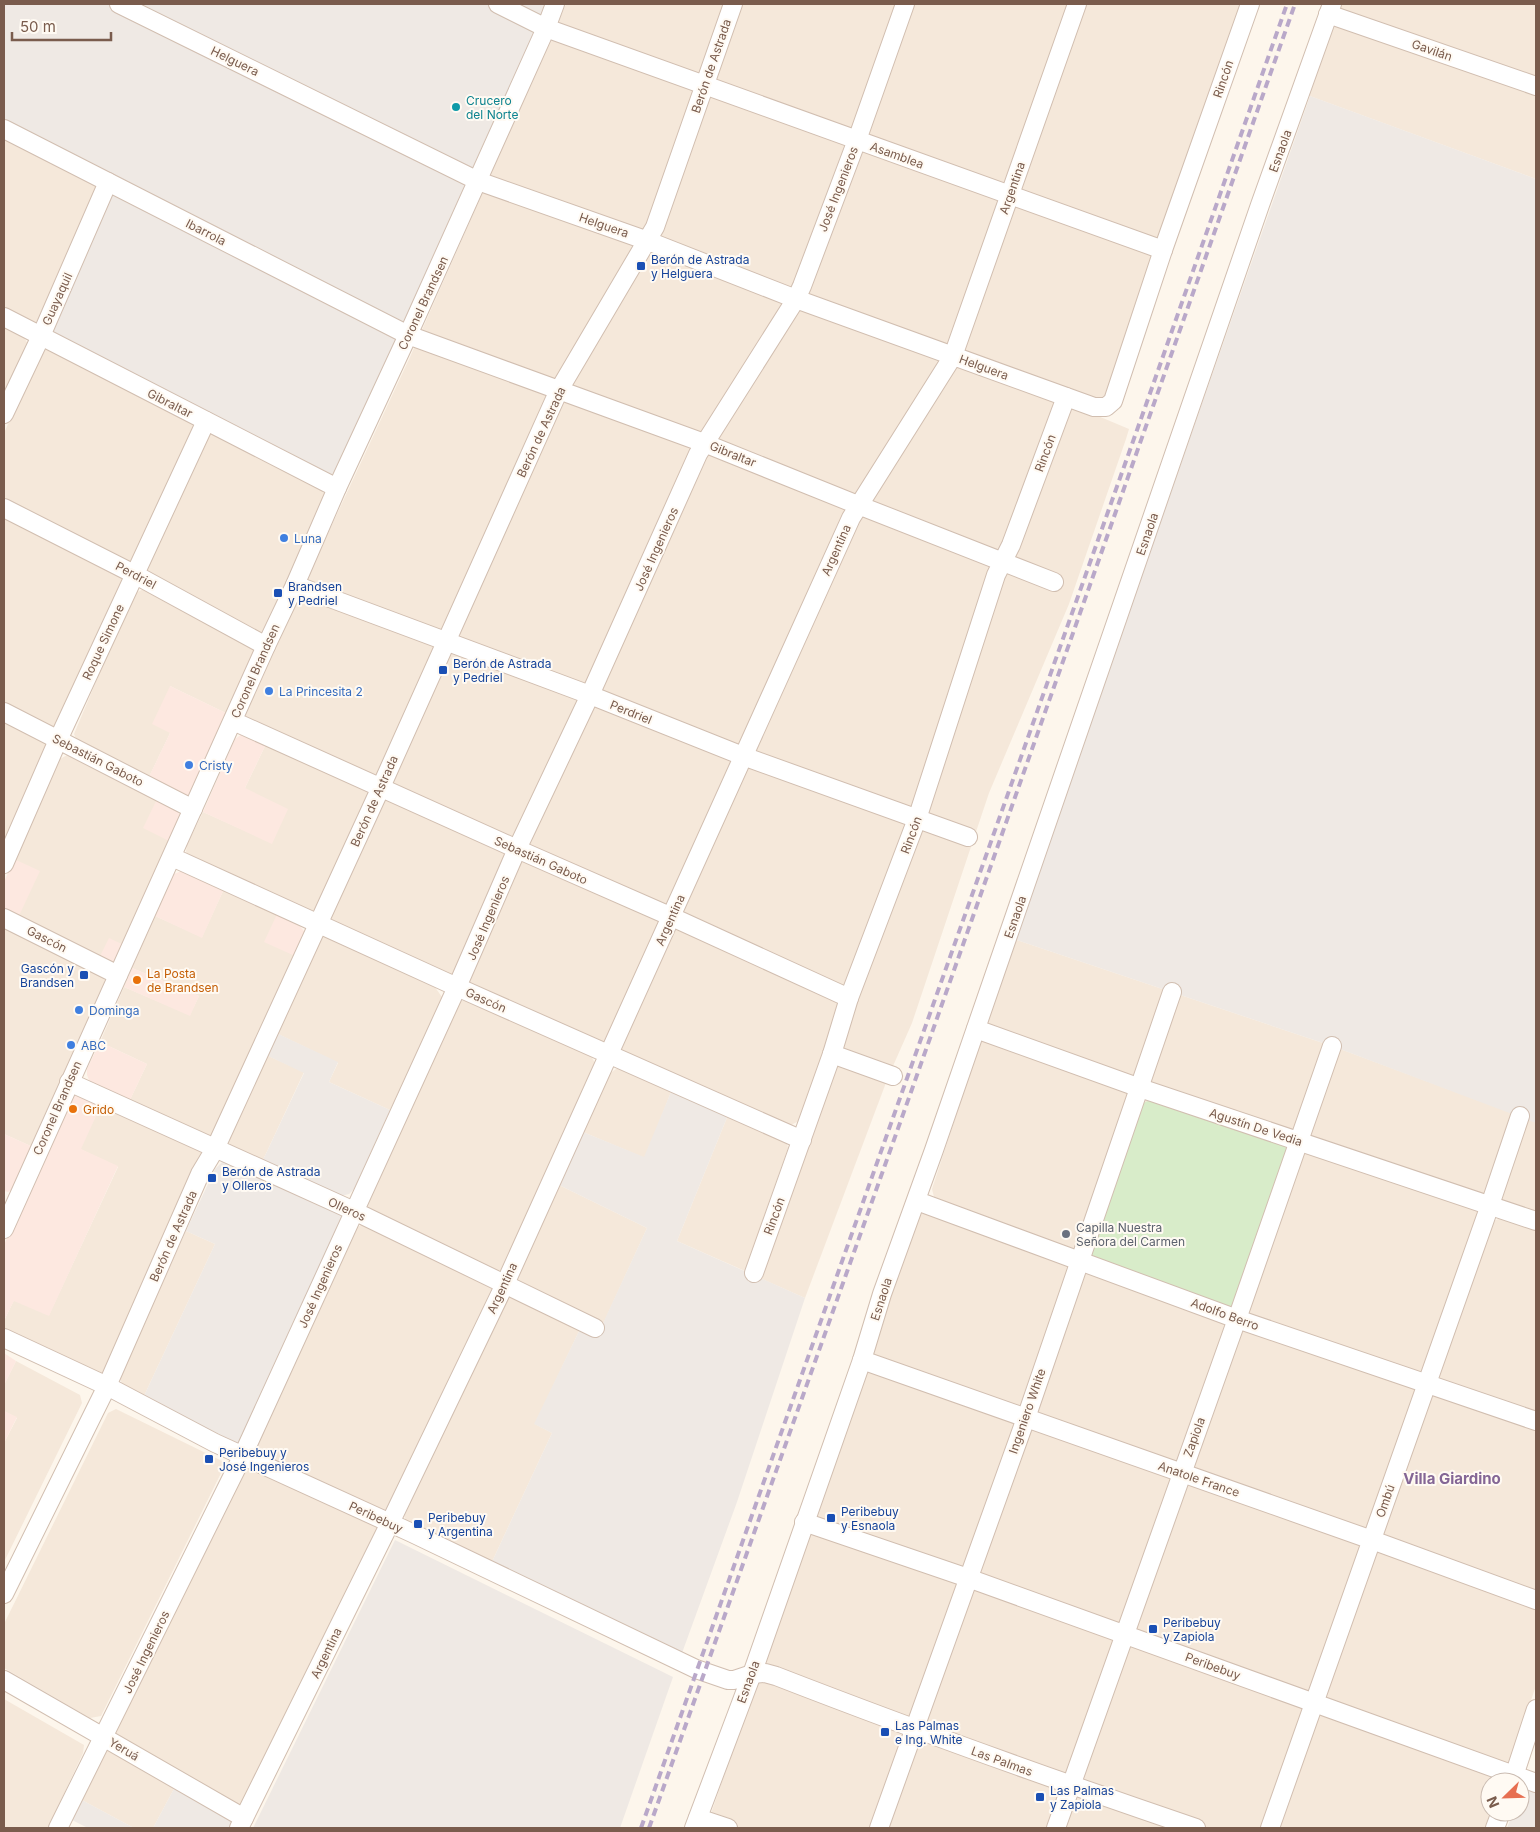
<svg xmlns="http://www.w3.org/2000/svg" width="1540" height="1832" font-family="Inter,sans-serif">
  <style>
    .residential { fill: #f5e8da }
    .commercial { fill: #fde8e0 }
    .industrial { fill: #efe9e4 }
    .green { fill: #d8ecc9 }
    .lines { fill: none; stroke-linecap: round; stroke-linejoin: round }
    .minor-casing { stroke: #d1beb0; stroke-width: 20 }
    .minor { stroke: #fff; stroke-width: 18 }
    .rail { stroke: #b9a8c9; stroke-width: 4; stroke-dasharray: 8 5; stroke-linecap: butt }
    .culture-dot { fill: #0f9aa8; stroke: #fffaf3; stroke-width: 2 }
    .transit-dot { fill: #1a4fb4; stroke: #fffaf3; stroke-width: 2 }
    .shop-dot { fill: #3f7fe0; stroke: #fffaf3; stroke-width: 2 }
    .food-dot { fill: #e8710a; stroke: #fffaf3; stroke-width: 2 }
    .worship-dot { fill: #6b7280; stroke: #fffaf3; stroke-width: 2 }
    .labels { text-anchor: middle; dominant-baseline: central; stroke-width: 4; stroke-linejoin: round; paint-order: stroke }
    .street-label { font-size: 12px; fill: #7a5c4d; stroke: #fffaf3 }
    .culture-label { font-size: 12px; fill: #0d838f; stroke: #fffaf3; text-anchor: start }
    .transit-label { font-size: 12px; fill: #164399; stroke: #fffaf3; text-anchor: start }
    .shop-label { font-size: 12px; fill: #366cbe; stroke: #fffaf3; text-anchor: start }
    .food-label { font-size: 12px; fill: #c56008; stroke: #fffaf3; text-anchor: start }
    .worship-label { font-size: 12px; fill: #5b616d; stroke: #fffaf3; text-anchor: start }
    .quarter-label { font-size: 15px; font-weight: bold; fill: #846695; stroke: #fffaf3 }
  </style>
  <rect width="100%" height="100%" fill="#fdf6ec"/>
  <!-- residential -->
  <g class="residential">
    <path d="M 566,4 L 1244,4 L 1098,416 L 1129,429 L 1126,439 L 1069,604 L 989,793 L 912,1023 L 893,1066 L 830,1047 L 801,1120 L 789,1126 L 333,924 L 331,918 L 387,784 L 247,719 L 244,714 L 410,357 Z"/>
    <path d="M 1339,4 L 1536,4 L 1536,179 L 1307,95 Z"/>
    <path d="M 4,138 L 92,182 L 97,187 L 40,318 L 36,322 L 30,323 L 4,311 Z"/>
    <path d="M 4,327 L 23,336 L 28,344 L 4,398 Z"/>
    <path d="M 45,350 L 53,350 L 319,487 L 326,496 L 267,635 L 255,637 L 4,497 L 4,433 L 39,355 Z"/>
    <path d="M 4,514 L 118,573 L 124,583 L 56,726 L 51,727 L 4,703 Z"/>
    <path d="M 146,588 L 255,649 L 230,715 L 170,686 L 170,733 L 148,779 L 78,743 L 74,734 L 133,594 Z"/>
    <path d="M 4,719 L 46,743 L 48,747 L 4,852 Z"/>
    <path d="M 267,742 L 366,789 L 367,793 L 366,800 L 316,909 L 312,911 L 307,911 L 187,855 L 186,851 L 187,845 L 203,812 L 272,843 L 245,788 Z"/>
    <path d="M 69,754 L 157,799 L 171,842 L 126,946 L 99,958 L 18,918 L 14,859 L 58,763 L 60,759 Z"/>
    <path d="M 224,889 L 277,914 L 295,956 L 212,1136 L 208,1136 L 129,1102 L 147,1064 L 100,1042 L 124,987 L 190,1015 L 199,996 L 132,968 L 155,916 L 202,937 Z"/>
    <path d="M 4,925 L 104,977 L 106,987 L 33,1147 L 4,1134 Z"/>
    <path d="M 324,935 L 434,986 L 442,997 L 441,1003 L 390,1110 L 329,1082 L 338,1063 L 274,1032 L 318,936 Z"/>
    <path d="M 1014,939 L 1332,1046 L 1536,1122 L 1536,1215 L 1488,1198 L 1428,1370 L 1416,1377 L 939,1203 L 934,1197 L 932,1189 Z"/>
    <path d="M 466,1000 L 589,1052 L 596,1065 L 505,1267 L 497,1272 L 372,1214 L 368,1207 L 368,1200 L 460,1001 Z"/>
    <path d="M 264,1054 L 304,1072 L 262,1162 L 230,1145 L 227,1139 Z"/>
    <path d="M 842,1065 L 887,1080 L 805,1298 L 760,1278 L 835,1068 Z"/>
    <path d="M 616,1069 L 620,1069 L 671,1092 L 645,1158 L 583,1132 L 609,1074 Z"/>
    <path d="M 101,1105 L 201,1149 L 203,1156 L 104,1373 L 100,1374 L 4,1331 L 4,1321 L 14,1300 L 49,1315 L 118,1167 L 80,1149 Z"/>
    <path d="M 728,1115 L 782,1139 L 787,1143 L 788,1148 L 745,1271 L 677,1241 Z"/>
    <path d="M 559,1185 L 647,1228 L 603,1324 L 519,1284 L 516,1279 Z"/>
    <path d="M 925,1213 L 1536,1427 L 1536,1686 L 1502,1782 L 1490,1782 L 1490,1812 L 1491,1812 L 1486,1828 L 706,1828 L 917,1216 Z"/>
    <path d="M 1503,1217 L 1536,1229 L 1536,1416 L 1439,1384 L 1436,1372 L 1491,1222 Z"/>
    <path d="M 363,1224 L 490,1284 L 493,1291 L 387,1514 L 263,1456 L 258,1447 L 258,1442 L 354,1229 Z"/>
    <path d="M 186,1231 L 215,1244 L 143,1398 L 122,1385 L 120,1376 Z"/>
    <path d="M 513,1297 L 580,1329 L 535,1424 L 552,1433 L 490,1566 L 407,1523 L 404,1516 L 506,1298 Z"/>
    <path d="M 16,1361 L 80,1395 L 82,1403 L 4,1562 L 4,1443 L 17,1418 L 4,1411 L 4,1385 Z"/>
    <path d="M 116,1409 L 222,1461 L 223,1469 L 101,1716 L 90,1718 L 4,1668 L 4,1624 L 108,1413 Z"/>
    <path d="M 250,1468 L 376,1524 L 378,1529 L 241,1805 L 236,1806 L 115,1734 L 116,1727 L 245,1470 Z"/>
    <path d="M 4,1699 L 84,1745 L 83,1753 L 48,1828 L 4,1828 Z"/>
    <path d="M 108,1750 L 114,1750 L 176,1785 L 153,1828 L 134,1828 L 80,1799 L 103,1753 Z"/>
  </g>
  <!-- commercial -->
  <g class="commercial">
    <path d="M 170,686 L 230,715 L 191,796 L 186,796 L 148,779 L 170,733 L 152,724 Z"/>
    <path d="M 242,734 L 267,742 L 245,788 L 288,809 L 272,844 L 203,812 L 235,739 Z"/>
    <path d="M 157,799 L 177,811 L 181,816 L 171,842 L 143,828 Z"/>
    <path d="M 14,859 L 40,871 L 18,918 L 4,911 L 4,882 Z"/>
    <path d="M 184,870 L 224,889 L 202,938 L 155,916 L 171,878 L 174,874 Z"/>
    <path d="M 277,914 L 296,922 L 304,931 L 305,936 L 295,956 L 264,942 Z"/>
    <path d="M 109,938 L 126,946 L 119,962 L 113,964 L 99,958 Z"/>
    <path d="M 132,968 L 199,996 L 190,1016 L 124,987 Z"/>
    <path d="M 100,1042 L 147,1064 L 129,1102 L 92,1083 L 89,1080 L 87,1075 L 87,1069 Z"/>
    <path d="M 76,1095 L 80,1096 L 101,1105 L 81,1149 L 118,1166 L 49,1316 L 14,1301 L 4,1320 L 4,1245 L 69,1098 Z"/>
    <path d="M 4,1134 L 33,1147 L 12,1190 L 8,1192 L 4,1191 Z"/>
    <path d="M 4,1353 L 16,1361 L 4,1385 Z"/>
    <path d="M 4,1411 L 17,1417 L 4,1443 Z"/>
  </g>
  <!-- industrial -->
  <g class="industrial">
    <path d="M 4,4 L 549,4 L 484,142 L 339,468 L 331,475 L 323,474 L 54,333 L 53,323 L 116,182 L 4,124 Z"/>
    <path d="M 1310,96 L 1536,179 L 1536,1123 L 1332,1046 L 1014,939 Z"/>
    <path d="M 274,1032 L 338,1062 L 329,1082 L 390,1110 L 354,1189 L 349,1194 L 341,1196 L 262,1162 L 304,1073 L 264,1054 Z"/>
    <path d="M 671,1092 L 728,1115 L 677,1241 L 805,1298 L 737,1502 L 682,1653 L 490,1566 L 552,1433 L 534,1424 L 580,1329 L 597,1336 L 647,1228 L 559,1185 L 583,1132 L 644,1157 Z"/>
    <path d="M 222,1162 L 231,1162 L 333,1205 L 341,1216 L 341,1229 L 240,1444 L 143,1398 L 215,1244 L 186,1231 L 215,1169 Z"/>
    <path d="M 395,1540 L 673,1677 L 620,1828 L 253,1828 Z"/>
    <path d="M 176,1785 L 231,1818 L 234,1828 L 153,1828 Z"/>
    <path d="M 1528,1788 L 1536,1789 L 1536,1828 L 1507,1828 L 1513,1812 L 1520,1812 L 1520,1794 Z"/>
    <path d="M 80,1799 L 134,1828 L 88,1828 L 70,1819 Z"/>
  </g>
  <!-- green -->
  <path class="green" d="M 1150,1100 L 1284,1144 L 1288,1152 L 1234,1306 L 1225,1308 L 1086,1256 L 1139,1105 Z"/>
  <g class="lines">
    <defs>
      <g id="minor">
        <path d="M 119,4 L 478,181 L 648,241 L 796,299 L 1094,407 L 1106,407 L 1113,401 L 1163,250 L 1250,4"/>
        <path d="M 498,4 L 546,28 L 1163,250"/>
        <path d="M 1328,14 L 1536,86"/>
        <path d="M 4,129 L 408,335 L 704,443 L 858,505 L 1054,582"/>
        <path d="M 4,317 L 337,488"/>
        <path d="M 4,414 L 41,336 L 108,182"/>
        <path d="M 4,508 L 134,574 L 266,646"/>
        <path d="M 295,585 L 590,695 L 743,756 L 968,837"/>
        <path d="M 4,712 L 193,809"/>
        <path d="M 233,721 L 517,849 L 672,917 L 849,998"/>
        <path d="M 172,857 L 457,987 L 802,1140"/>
        <path d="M 4,864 L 58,740 L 206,421"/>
        <path d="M 4,918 L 118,975"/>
        <path d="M 976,1029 L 1140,1088 L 1536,1221"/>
        <path d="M 832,1054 L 893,1076"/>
        <path d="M 69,1082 L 354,1211 L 595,1328"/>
        <path d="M 917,1201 L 1237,1319 L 1536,1421"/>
        <path d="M 4,1229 L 266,646 L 295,585 L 337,488 L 408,335 L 546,28 L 555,4"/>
        <path d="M 754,1273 L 832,1054 L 849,998 L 917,819 L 996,575 L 1011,545 L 1066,397"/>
        <path d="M 4,1338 L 107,1386 L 215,1443 L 412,1533 L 696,1669 L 728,1680 L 734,1680 L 752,1674 L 765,1673 L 776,1676 C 915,1730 1055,1780 1196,1828"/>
        <path d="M 862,1360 L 1372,1540 L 1536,1600"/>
        <path d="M 804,1522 L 968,1578 L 1536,1783"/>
        <path d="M 4,1594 L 107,1386 L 200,1174 L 215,1149 L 381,787 L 559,390 L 655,227 L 733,4"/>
        <path d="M 4,1680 L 244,1818"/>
        <path d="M 1512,1782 L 1536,1709"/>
        <path d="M 698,1818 L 728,1828"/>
        <path d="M 58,1828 L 243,1455 L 457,987 L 517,849 L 590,695 L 698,454 L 796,299 L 802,286 L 857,140 L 905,4"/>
        <path d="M 239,1828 L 390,1523 L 505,1284 L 851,518 L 953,356 L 1077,4"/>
        <path d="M 694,1828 L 752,1674 L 862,1360 L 882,1294 L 934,1150 L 1260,205 L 1332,4"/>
        <path d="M 879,1828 L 1026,1418 L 1172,992"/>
        <path d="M 1056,1828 L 1237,1319 L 1332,1046"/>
        <path d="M 1270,1828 L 1490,1205 L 1520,1116"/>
        <path d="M 1495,1828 L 1501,1812"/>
      </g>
    </defs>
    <!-- minor casing -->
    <use href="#minor" class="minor-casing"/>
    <!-- minor -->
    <use href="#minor" class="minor"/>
    <!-- rail -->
    <g class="rail">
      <path d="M 641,1828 L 1142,416 L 1287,4"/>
      <path d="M 649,1828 L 911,1092 L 1295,4"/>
    </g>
  </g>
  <!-- markers -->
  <circle class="culture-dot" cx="456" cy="107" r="5"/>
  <g class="transit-dot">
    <rect x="636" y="261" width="10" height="10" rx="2.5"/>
    <rect x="273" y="588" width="10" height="10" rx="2.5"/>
    <rect x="438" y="665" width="10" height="10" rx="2.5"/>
    <rect x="79" y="970" width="10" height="10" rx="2.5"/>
    <rect x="207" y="1173" width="10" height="10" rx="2.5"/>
    <rect x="204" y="1454" width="10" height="10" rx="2.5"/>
    <rect x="826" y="1513" width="10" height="10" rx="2.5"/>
    <rect x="413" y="1519" width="10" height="10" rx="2.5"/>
    <rect x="1148" y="1624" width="10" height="10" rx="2.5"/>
    <rect x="880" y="1727" width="10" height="10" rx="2.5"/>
    <rect x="1035" y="1792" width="10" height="10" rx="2.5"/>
  </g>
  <g class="shop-dot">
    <circle cx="284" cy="538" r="5"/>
    <circle cx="269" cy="691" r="5"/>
    <circle cx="189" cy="765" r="5"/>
    <circle cx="79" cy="1010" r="5"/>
    <circle cx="71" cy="1045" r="5"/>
  </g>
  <g class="food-dot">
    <circle cx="137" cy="980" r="5"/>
    <circle cx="73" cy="1109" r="5"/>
  </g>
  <circle class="worship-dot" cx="1066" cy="1234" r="5"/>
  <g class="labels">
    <!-- street labels -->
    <g class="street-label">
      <text transform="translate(1432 50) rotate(19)">Gavilán</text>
      <text transform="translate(235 61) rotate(26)">Helguera</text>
      <text transform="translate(711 66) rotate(-71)">Berón de Astrada</text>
      <text transform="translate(1223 79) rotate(-71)">Rincón</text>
      <text transform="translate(1280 151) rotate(-70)">Esnaola</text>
      <text transform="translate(897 155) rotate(20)">Asamblea</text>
      <text transform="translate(1012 188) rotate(-71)">Argentina</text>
      <text transform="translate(838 189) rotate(-69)">José Ingenieros</text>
      <text transform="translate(604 225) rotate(19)">Helguera</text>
      <text transform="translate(206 232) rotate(27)">Ibarrola</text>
      <text transform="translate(57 299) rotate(-66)">Guayaquil</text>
      <text transform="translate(423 303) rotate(-65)">Coronel Brandsen</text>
      <text transform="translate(984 367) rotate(20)">Helguera</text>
      <text transform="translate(170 403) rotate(27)">Gibraltar</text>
      <text transform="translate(541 432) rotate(-65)">Berón de Astrada</text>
      <text transform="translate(1045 453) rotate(-70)">Rincón</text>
      <text transform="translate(733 454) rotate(22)">Gibraltar</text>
      <text transform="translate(1147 534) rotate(-71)">Esnaola</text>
      <text transform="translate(656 549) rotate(-66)">José Ingenieros</text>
      <text transform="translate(836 550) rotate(-66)">Argentina</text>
      <text transform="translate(136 575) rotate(28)">Perdriel</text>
      <text transform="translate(103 642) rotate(-65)">Roque Simone</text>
      <text transform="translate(255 671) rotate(-66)">Coronel Brandsen</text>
      <text transform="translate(631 712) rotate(22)">Perdriel</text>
      <text transform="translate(98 760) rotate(27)">Sebastián Gaboto</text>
      <text transform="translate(374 801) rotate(-66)">Berón de Astrada</text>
      <text transform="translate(911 835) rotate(-70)">Rincón</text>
      <text transform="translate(541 860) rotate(24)">Sebastián Gaboto</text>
      <text transform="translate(1015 917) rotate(-71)">Esnaola</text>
      <text transform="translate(488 918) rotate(-67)">José Ingenieros</text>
      <text transform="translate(670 920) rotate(-66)">Argentina</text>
      <text transform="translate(47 939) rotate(27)">Gascón</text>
      <text transform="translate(486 1000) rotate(24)">Gascón</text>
      <text transform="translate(57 1108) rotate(-66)">Coronel Brandsen</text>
      <text transform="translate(1256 1127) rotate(18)">Agustín De Vedia</text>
      <text transform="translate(347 1209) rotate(25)">Olleros</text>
      <text transform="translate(774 1216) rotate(-70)">Rincón</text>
      <text transform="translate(173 1236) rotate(-66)">Berón de Astrada</text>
      <text transform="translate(320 1286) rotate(-66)">José Ingenieros</text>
      <text transform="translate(502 1288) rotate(-65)">Argentina</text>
      <text transform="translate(881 1299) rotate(-72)">Esnaola</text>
      <text transform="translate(1225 1314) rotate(20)">Adolfo Berro</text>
      <text transform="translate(1027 1411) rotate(-71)">Ingeniero White</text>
      <text transform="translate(1194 1437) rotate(-70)">Zapiola</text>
      <text transform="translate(1199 1479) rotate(19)">Anatole France</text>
      <text transform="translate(1385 1501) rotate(-71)">Ombú</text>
      <text transform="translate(376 1517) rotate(25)">Peribebuy</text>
      <text transform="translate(146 1652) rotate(-64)">José Ingenieros</text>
      <text transform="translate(326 1653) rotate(-64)">Argentina</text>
      <text transform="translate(1213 1666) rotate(20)">Peribebuy</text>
      <text transform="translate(748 1682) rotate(-70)">Esnaola</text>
      <text transform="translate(124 1749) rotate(30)">Yeruá</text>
      <text transform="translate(1002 1761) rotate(20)">Las Palmas</text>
    </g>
    <!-- culture labels -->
    <g class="culture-label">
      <text x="466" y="100">Crucero<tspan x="466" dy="14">del Norte</tspan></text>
    </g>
    <!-- transit labels -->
    <g class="transit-label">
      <text x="651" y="259">Berón de Astrada<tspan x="651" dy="14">y Helguera</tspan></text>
      <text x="288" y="586">Brandsen<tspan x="288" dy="14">y Pedriel</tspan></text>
      <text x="453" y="663">Berón de Astrada<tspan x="453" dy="14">y Pedriel</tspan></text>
      <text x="74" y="968" text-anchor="end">Gascón y<tspan x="74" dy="14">Brandsen</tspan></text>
      <text x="222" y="1171">Berón de Astrada<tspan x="222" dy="14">y Olleros</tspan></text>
      <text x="219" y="1452">Peribebuy y<tspan x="219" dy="14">José Ingenieros</tspan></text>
      <text x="841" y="1511">Peribebuy<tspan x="841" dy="14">y Esnaola</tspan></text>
      <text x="428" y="1517">Peribebuy<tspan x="428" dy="14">y Argentina</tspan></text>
      <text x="1163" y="1622">Peribebuy<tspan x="1163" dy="14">y Zapiola</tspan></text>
      <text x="895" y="1725">Las Palmas<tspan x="895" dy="14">e Ing. White</tspan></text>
      <text x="1050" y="1790">Las Palmas<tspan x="1050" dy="14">y Zapiola</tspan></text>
    </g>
    <!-- shop labels -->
    <g class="shop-label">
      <text x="294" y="538">Luna</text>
      <text x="279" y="691">La Princesita 2</text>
      <text x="199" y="765">Cristy</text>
      <text x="89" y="1010">Dominga</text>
      <text x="81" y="1045">ABC</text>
    </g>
    <!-- food labels -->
    <g class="food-label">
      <text x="147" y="973">La Posta<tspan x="147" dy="14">de Brandsen</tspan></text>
      <text x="83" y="1109">Grido</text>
    </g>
    <!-- worship labels -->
    <g class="worship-label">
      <text x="1076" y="1227">Capilla Nuestra<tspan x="1076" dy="14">Señora del Carmen</tspan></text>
    </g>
    <!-- quarter labels -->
    <g class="quarter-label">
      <text x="1452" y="1478">Villa Giardino</text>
    </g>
  </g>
  <!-- border -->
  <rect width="1540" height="1832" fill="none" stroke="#7a5c4d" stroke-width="10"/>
  <!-- north arrow -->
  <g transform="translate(1505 1797) rotate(247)"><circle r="24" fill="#fffaf3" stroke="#cabbb1"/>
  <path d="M0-4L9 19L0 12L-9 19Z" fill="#e76f51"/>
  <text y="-8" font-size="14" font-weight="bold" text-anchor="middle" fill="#7a5c4d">N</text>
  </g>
  <!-- scale -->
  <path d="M12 32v8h99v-8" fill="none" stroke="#7a5c4d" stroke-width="2.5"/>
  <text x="20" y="32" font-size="15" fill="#7a5c4d" stroke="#fffaf3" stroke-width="4" paint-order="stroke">50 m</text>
</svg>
